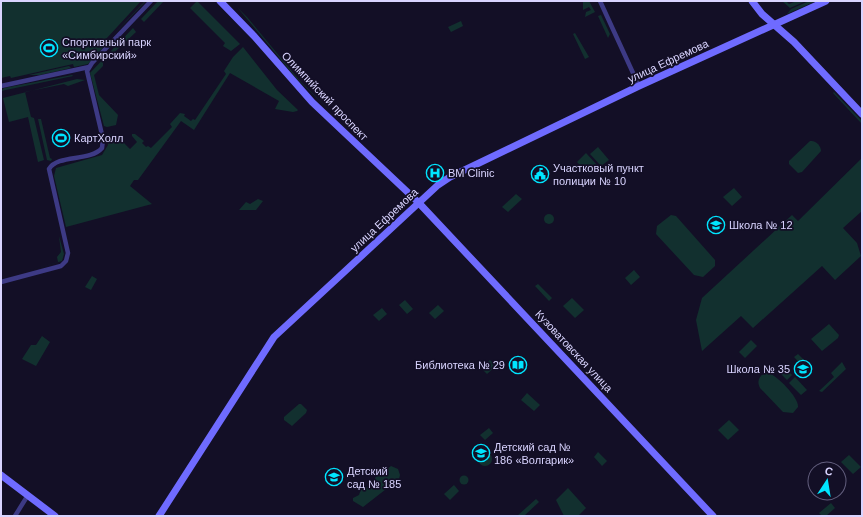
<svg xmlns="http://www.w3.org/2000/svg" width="863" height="517" font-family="Arial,sans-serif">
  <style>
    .green { fill: #12302f }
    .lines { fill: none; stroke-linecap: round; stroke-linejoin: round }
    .street { stroke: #3d3a85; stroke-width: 4.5 }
    .secondary { stroke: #6f6bff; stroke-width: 7 }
    .labels { text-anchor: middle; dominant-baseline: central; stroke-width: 3.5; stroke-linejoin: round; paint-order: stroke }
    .poi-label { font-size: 11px; fill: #d9d4ff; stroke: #130f26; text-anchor: start }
    .street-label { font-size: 11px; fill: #d9d4ff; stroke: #130f26 }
  </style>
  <rect width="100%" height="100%" fill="#130f26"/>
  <!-- green -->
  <g class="green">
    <path d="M 1,1 L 141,1 L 106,39 L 109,41 L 88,64 L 74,67 L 73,64 L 11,78 L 10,76 L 1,78 Z"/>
    <path d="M 145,1 L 146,1 L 110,38 Z"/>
    <path d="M 158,1 L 164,1 L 144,22 L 141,19 Z"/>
    <path d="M 197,1 L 240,44 L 231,51 L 223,46 L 225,43 L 190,8 Z"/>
    <path d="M 583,1 L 589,1 L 595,12 L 585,17 L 586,12 L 591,10 L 589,7 L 583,10 Z"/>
    <path d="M 782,1 L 786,1 L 789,4 L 797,1 L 806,1 L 790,8 Z"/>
    <path d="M 809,1 L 816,1 L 787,14 L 791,9 Z"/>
    <path d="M 237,7 L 247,17 L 300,81 L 335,115 L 297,79 Z"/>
    <path d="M 601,15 L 610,34 L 608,38 L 598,16 Z"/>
    <path d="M 461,21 L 463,26 L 451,32 L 448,27 Z"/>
    <path d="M 133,28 L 136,32 L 103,63 L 103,66 L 94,75 L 99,95 L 118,115 L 116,125 L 107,127 L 104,126 L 90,73 Z"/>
    <path d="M 575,33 L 589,57 L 585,59 L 573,34 Z"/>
    <path d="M 243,47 L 277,90 L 298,110 L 297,111 L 293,112 L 275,109 L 279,101 L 230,73 L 194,130 L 181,121 L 138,180 L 134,180 L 130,186 L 152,204 L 66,227 L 54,176 L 56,168 L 102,155 L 108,145 L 106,135 C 117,132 123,143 130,149 L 137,142 L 132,136 L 132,134 L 135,134 L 144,141 L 142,143 L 146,147 L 148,146 L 151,148 L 172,127 L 170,124 L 180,113 L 185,114 L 184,116 L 191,121 L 193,119 L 195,120 L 226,74 L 224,71 L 233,57 Z"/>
    <path d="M 69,66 L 71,68 L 40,75 L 29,75 Z"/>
    <path d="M 72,75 L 73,76 L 1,91 L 4,88 Z"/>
    <path d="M 77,79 L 85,80 L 68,86 L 64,84 L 25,92 L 31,117 L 34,118 L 44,160 L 38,162 L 28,117 L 9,122 L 3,98 Z"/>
    <path d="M 834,92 L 862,121 L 862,124 L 833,93 Z"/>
    <path d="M 38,119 L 41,119 L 50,158 L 52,159 L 51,161 L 47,160 Z"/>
    <path d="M 810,141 C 816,140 821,146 821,151 L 802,172 L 798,173 L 789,164 L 789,161 Z"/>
    <path d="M 598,147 L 609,160 L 601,166 L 590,154 Z"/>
    <path d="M 586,153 L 598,166 L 588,174 L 577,162 Z"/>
    <path d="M 862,158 L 862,211 L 843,228 L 857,243 L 861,256 L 835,280 L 822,266 L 753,328 L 741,316 L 702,351 L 696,320 L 702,298 L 792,215 L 798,221 Z"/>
    <path d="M 734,188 L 742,197 L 732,206 L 723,197 Z"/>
    <path d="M 516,194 L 522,199 L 508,212 L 502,207 Z"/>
    <path d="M 258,199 L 263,201 L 256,210 L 239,210 L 246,202 L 250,204 Z"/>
    <circle cx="549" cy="219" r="5"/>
    <path d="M 671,215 L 676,216 L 715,260 L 715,266 L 703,277 L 694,275 L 656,234 L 657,226 Z"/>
    <path d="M 59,236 L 64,254 L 62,261 L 27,271 L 58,262 L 57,257 L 61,252 Z"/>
    <path d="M 634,270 L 640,277 L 631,285 L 625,278 Z"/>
    <path d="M 92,276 L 97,279 L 91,290 L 85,287 Z"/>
    <path d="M 538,284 L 552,298 L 549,301 L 535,286 Z"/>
    <path d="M 572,298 L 584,310 L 575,318 L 563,306 Z"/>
    <path d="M 405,300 L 413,309 L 407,314 L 399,305 Z"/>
    <path d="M 438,305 L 444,311 L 435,319 L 429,313 Z"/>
    <path d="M 382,308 L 387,314 L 379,321 L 373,315 Z"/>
    <path d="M 829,324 L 839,335 L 838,338 L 822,351 L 811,339 Z"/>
    <path d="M 42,336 L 50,342 L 36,366 L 22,359 L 31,345 L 36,345 Z"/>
    <path d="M 751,340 L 757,346 L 745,358 L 739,352 Z"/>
    <path d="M 798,354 L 808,364 L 804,368 L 794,357 Z"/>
    <path d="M 490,360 L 496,366 L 487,374 L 481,368 Z"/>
    <path d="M 842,362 L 846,369 L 822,392 L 819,391 L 834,377 L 831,373 Z"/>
    <path d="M 784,366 L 792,375 L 787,380 L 778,371 Z"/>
    <path d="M 768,373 C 777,375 799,398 798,407 L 793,413 L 783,412 L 760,388 C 756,380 760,374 768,373 Z"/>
    <path d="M 795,377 L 807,390 L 801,395 L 789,383 Z"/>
    <path d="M 527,393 L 540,405 L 534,411 L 521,400 Z"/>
    <path d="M 299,404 L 301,404 L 307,410 L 306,413 L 292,426 L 284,420 L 284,417 Z"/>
    <path d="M 729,420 L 739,430 L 728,440 L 718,430 Z"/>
    <path d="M 489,428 L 493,433 L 485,440 L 480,435 Z"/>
    <path d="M 598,452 L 607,461 L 602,466 L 594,457 Z"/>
    <circle cx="485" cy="459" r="7"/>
    <path d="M 849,455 L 861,467 L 853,474 L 841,462 Z"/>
    <path d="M 391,466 L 398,469 L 400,475 L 399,479 L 363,507 L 353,501 L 353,498 L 359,495 L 361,489 L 373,485 L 376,476 L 380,475 Z"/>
    <circle cx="464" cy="480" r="4.5"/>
    <path d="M 454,485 L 459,491 L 450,500 L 444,494 Z"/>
    <path d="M 568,488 L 586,508 L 578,516 L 564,516 L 556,500 Z"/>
    <path d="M 536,499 L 539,502 L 524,516 L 517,516 Z"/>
    <path d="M 831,503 L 835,508 L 826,516 L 822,516 L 819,513 Z"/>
  </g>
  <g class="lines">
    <!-- street -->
    <g class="street">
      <path d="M 600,1 L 639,86"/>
      <path d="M 1,86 L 89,67"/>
      <path d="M 1,282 L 61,266 L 66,261 L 68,253 L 49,169 C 58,154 90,162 102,148 L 103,139 L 87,71 L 92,63 L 151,1"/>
      <path d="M 15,516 L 28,495"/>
    </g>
    <!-- secondary -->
    <g class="secondary">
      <path d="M 220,1 L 254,36 L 312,102 L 418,202 L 713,516"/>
      <path d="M 752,1 L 762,14 L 794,42 L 862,114"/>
      <path d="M 1,475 L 55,516"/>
      <path d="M 159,516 L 274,337 L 438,185 L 450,177 L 639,86 L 826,1"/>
    </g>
  </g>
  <!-- icons -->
  <defs>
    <symbol id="stadium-ring" viewBox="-11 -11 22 22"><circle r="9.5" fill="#130f26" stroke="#00e5ff" stroke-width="1.5"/><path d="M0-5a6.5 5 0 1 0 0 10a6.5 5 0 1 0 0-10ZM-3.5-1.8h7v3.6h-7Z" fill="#00e5ff"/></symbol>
    <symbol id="hospital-ring" viewBox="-11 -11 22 22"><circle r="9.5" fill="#130f26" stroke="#00e5ff" stroke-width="1.5"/><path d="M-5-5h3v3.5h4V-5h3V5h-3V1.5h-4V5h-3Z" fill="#00e5ff"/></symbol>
    <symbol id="civic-ring" viewBox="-11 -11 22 22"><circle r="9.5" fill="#130f26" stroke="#00e5ff" stroke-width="1.5"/><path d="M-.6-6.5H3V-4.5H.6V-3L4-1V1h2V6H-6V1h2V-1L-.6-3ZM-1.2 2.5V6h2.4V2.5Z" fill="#00e5ff"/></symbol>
    <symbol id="school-ring" viewBox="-11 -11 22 22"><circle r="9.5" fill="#130f26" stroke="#00e5ff" stroke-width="1.5"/><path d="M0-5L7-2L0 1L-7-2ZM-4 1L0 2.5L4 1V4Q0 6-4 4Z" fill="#00e5ff"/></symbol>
    <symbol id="library-ring" viewBox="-11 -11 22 22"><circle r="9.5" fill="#130f26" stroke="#00e5ff" stroke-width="1.5"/><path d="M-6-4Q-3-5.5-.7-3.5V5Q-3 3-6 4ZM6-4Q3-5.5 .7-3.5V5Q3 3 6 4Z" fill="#00e5ff"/></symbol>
  </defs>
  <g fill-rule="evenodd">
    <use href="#stadium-ring" x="39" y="38" width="20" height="20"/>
    <use href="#stadium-ring" x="51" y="128" width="20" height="20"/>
    <use href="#hospital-ring" x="425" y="163" width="20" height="20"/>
    <use href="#civic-ring" x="530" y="164" width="20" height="20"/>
    <use href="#school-ring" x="706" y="215" width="20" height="20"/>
    <use href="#library-ring" x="508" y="355" width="20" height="20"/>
    <use href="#school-ring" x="793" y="359" width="20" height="20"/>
    <use href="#school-ring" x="471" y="443" width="20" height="20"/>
    <use href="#school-ring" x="324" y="467" width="20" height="20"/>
  </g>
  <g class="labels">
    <!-- poi labels -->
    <g class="poi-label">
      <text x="62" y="42">Спортивный парк<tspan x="62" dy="13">«Симбирский»</tspan></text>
      <text x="74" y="138">КартХолл</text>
      <text x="553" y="168">Участковый пункт<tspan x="553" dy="13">полиции № 10</tspan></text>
      <text x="448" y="173">BM Clinic</text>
      <text x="729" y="225">Школа № 12</text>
      <text x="505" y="365" text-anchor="end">Библиотека № 29</text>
      <text x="790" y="369" text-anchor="end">Школа № 35</text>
      <text x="494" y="447">Детский сад №<tspan x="494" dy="13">186 «Волгарик»</tspan></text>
      <text x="347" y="471">Детский<tspan x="347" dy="13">сад № 185</tspan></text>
    </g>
    <!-- street labels -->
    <g class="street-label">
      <text transform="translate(668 61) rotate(-25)">улица Ефремова</text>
      <text transform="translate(325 96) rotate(46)">Олимпийский проспект</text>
      <text transform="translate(384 220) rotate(-43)">улица Ефремова</text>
      <text transform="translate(574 351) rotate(47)">Кузоватовская улица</text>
    </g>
  </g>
  <!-- border -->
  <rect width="863" height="517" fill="none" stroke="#d9d4ff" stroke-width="4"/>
  <!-- north arrow -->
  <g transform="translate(827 481) rotate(12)"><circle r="19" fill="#130f26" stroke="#625e7d"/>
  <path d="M0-3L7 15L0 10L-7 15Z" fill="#00e5ff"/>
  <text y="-6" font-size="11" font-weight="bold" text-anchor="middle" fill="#d9d4ff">С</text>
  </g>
</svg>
